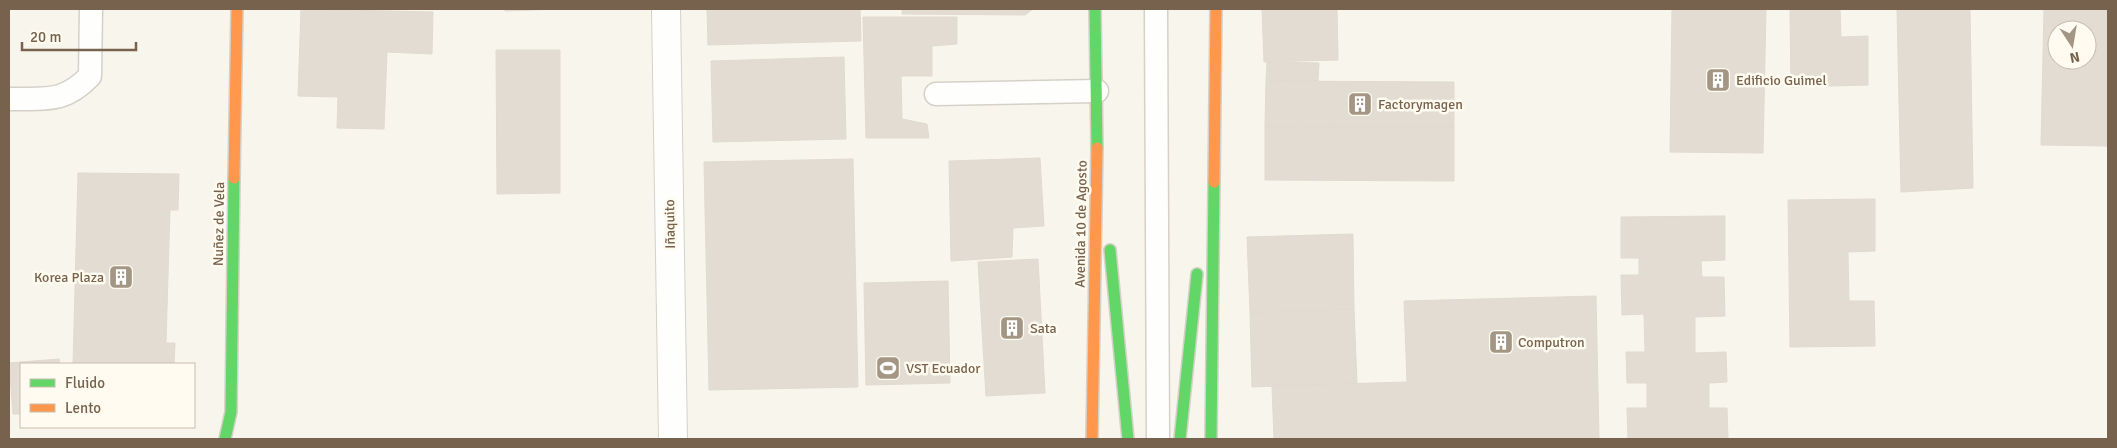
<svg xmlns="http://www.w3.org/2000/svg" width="2117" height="448" font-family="Signika,sans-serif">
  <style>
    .building { fill: #e2dcd2; stroke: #e1dacf; fill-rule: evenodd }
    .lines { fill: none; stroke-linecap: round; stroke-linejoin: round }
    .lane-casing { stroke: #d5d1c8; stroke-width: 25 }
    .street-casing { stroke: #d5d1c8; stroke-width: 30 }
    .fast-casing { stroke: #d6d1c8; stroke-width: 14 }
    .slow-casing { stroke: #d6d1c8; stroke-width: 14 }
    .lane { stroke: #fefefc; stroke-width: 22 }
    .street { stroke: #fefefc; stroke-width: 28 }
    .fast { stroke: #63d668; stroke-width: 11 }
    .slow { stroke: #ff974d; stroke-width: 11 }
    .labels { text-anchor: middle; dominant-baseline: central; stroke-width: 5; stroke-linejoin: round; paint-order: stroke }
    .poi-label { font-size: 14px; fill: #77634d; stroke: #fffbf0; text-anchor: start }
    .street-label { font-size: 14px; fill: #77634d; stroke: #fffbf0 }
  </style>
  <rect width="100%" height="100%" fill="#f8f5ed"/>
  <!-- building -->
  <g class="building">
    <path d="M 301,9 L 433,12 L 432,54 L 387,52 L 384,129 L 337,128 L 338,97 L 298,96 Z"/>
    <path d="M 505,9 L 559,9 L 505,11 Z"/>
    <path d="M 707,9 L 860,9 L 861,41 L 708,45 Z"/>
    <path d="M 902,9 L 1033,9 L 1025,15 L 902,14 Z"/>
    <path d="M 1262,9 L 1337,9 L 1338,60 L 1264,62 Z"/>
    <path d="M 1672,9 L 1766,9 L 1763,153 L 1670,152 Z"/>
    <path d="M 1790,9 L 1840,9 L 1841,37 L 1868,36 L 1868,85 L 1791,87 Z"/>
    <path d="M 1897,9 L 1970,9 L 1973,188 L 1901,192 Z"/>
    <path d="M 2044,9 L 2108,9 L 2108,146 L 2041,145 ZM 2057,30 L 2087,30 L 2087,60 L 2057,60 Z"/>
    <path d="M 863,17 L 957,17 L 957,44 L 932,46 L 932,76 L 901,76 L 902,119 L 927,124 L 929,138 L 866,138 Z"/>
    <path d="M 496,50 L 560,50 L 560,193 L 497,194 Z"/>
    <path d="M 844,57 L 846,139 L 713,142 L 711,61 Z"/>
    <path d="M 1267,62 L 1319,63 L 1318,81 L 1266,81 Z"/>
    <path d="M 1266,81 L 1454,82 L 1454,127 L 1265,126 Z"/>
    <path d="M 1265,126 L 1454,127 L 1454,181 L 1265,180 Z"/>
    <path d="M 1040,158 L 1044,226 L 1013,228 L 1012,257 L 951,261 L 949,161 Z"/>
    <path d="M 853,159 L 858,387 L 709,390 L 704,162 Z"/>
    <path d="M 78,173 L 179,174 L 178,210 L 170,210 L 166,343 L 175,343 L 174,364 L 73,364 Z"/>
    <path d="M 1875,199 L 1875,251 L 1848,252 L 1849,301 L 1874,301 L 1875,346 L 1790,347 L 1788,200 Z"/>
    <path d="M 1725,216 L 1725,260 L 1701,261 L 1702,277 L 1724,277 L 1725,316 L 1695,317 L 1695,353 L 1726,352 L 1727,382 L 1709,383 L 1709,408 L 1727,408 L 1728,439 L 1628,439 L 1627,408 L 1647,408 L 1647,383 L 1627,383 L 1626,352 L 1645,352 L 1644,314 L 1622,315 L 1621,275 L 1639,275 L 1639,258 L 1621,258 L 1621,217 Z"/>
    <path d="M 1353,234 L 1354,309 L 1250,313 L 1247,237 Z"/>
    <path d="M 1038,259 L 1045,393 L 986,396 L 978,262 Z"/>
    <path d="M 948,281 L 950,383 L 866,385 L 864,283 Z"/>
    <path d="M 1596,296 L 1599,439 L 1274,439 L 1272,386 L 1407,382 L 1404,301 Z"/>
    <path d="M 1354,309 L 1357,383 L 1252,387 L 1250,313 Z"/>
    <path d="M 59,359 L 60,364 L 21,364 L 21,414 L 13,414 L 9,363 Z"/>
  </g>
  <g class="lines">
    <defs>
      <g id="lane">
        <path d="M 1156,9 L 1158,439"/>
        <path d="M 936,94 L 1097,91"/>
        <path d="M 9,99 C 45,98 63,104 90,76 L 91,9"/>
      </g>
      <path id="street" d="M 666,9 L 673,439"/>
      <g id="fast">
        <path d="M 1095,9 L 1097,148"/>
        <path d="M 1110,250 L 1128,439"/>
        <path d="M 225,439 L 231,412 L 234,178"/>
        <path d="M 1180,439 L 1197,274"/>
        <path d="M 1211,439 L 1214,182"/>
      </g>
      <g id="slow">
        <path d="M 234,178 L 237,9"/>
        <path d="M 1214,182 L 1216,9"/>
        <path d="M 1092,439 L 1097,148"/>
      </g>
    </defs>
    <!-- lane casing -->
    <use href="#lane" class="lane-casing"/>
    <!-- street casing -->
    <use href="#street" class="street-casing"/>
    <!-- fast casing -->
    <use href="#fast" class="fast-casing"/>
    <!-- slow casing -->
    <use href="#slow" class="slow-casing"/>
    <!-- lane -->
    <use href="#lane" class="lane"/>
    <!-- street -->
    <use href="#street" class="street"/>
    <!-- fast -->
    <use href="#fast" class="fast"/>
    <!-- slow -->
    <use href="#slow" class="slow"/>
  </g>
  <!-- icons -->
  <defs>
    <symbol id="building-square" viewBox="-11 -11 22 22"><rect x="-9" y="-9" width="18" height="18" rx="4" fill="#a49685" stroke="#fffbf0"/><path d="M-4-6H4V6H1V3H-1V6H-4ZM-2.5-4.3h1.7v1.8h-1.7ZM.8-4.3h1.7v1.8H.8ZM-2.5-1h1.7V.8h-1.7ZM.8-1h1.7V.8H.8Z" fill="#fff"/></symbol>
    <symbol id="stadium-square" viewBox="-11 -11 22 22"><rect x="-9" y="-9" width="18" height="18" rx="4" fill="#a49685" stroke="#fffbf0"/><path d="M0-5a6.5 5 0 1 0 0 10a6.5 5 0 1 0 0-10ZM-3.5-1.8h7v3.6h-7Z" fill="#fff"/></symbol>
  </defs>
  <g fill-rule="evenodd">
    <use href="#building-square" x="1704" y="66" width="28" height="28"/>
    <use href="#building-square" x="1346" y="90" width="28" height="28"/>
    <use href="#building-square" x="107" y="263" width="28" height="28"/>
    <use href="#building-square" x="998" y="314" width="28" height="28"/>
    <use href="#building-square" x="1487" y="328" width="28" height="28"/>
    <use href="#stadium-square" x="874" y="354" width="28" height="28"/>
  </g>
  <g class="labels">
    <!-- poi labels -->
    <g class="poi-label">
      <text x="1736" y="80">Edificio Guimel</text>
      <text x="1378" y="104">Factorymagen</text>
      <text x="104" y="277" text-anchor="end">Korea Plaza</text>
      <text x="1030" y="328">Sata</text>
      <text x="1518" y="342">Computron</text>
      <text x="906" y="368">VST Ecuador</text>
    </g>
    <!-- street labels -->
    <g class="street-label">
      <text transform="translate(219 224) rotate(-89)">Nuñez de Vela</text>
      <text transform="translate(670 224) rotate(-91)">Iñaquito</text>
      <text transform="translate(1081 224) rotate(-89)">Avenida 10 de Agosto</text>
    </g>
  </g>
  <!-- border -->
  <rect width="2117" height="448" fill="none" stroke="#77634d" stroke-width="20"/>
  <!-- legend -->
  <rect x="20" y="363" width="175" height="65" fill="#fffbf0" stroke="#c9beaf"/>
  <rect x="30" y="379" width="25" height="8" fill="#63d668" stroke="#c9beaf"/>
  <text x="65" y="388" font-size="15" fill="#77634d">Fluido</text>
  <rect x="30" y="404" width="25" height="8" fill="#ff974d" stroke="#c9beaf"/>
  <text x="65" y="413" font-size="15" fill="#77634d">Lento</text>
  <!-- north arrow -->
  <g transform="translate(2072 45) rotate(168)"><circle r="24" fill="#fffbf0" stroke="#c9beaf"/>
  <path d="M0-4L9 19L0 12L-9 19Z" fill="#a49685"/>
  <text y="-8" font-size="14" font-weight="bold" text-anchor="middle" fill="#77634d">N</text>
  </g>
  <!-- scale -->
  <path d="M22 42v8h114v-8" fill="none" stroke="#77634d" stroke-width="2.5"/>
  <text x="30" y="42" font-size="15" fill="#77634d" stroke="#fffbf0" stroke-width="4" paint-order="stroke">20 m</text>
</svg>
